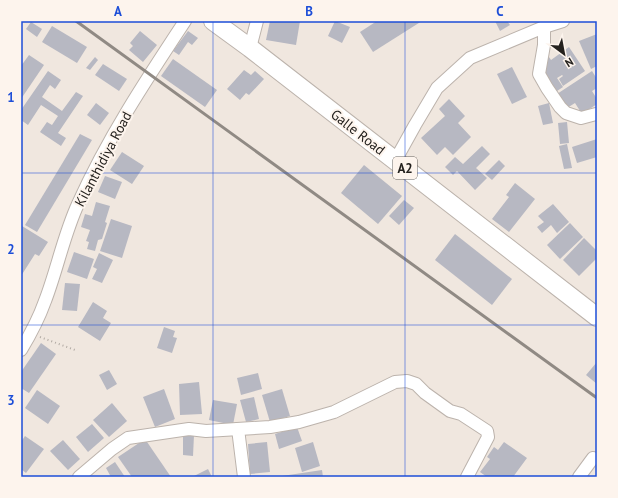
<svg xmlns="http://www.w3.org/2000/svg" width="618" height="498" font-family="'PT Sans',sans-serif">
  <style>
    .building { fill: #b7b8c2 }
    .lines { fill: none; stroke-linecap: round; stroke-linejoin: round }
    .minor-casing { stroke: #bcb3ac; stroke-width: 14 }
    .highway-casing { stroke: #bcb3ac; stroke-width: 20 }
    .path { stroke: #b1aaa3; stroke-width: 2; stroke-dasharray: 1 3; stroke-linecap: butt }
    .minor { stroke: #fff; stroke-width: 12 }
    .highway { stroke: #fff; stroke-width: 18 }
    .rail { stroke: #908a84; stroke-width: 3 }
    .grid { fill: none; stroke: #1d4ed8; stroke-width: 1; stroke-opacity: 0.55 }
    .labels { text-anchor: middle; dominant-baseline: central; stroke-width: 4; stroke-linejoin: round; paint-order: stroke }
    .shield { fill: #fdf4ed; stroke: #65605c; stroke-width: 1 }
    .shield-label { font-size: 13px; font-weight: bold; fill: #24211e }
    .street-label { font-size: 14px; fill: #24211e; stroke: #fdf4ed }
    .neatline { fill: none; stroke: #1d4ed8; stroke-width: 1.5 }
    .grid-label { font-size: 13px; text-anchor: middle; font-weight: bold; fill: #1d4ed8 }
  </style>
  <rect width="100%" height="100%" fill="#f0e7df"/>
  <!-- building -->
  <g class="building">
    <path d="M 270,21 L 300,21 L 296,45 L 266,40 Z"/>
    <path d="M 335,21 L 350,27 L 342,43 L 328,36 Z"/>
    <path d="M 377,21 L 422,21 L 373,52 L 360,32 Z"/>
    <path d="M 495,21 L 507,21 L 510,25 L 500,31 Z"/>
    <path d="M 31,22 L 42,29 L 37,37 L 26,29 Z"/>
    <path d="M 52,26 L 87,47 L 77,63 L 42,42 Z"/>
    <path d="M 140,31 L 157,45 L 143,62 L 129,50 L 133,46 L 130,43 Z"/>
    <path d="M 188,31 L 198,38 L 192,45 L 188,42 L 179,55 L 173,51 Z"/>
    <path d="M 597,34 L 597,66 L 591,69 L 579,41 Z"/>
    <path d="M 569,47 L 585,71 L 563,86 L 559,79 L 563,76 L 562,75 L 557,78 L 563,87 L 554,93 L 539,73 L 547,68 L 543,62 L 549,57 L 551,60 Z"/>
    <path d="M 29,55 L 44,65 L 21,99 L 21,66 Z"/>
    <path d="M 95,57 L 98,60 L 90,70 L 86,68 Z"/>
    <path d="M 173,59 L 217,90 L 205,107 L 161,76 Z"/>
    <path d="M 103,64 L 127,79 L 119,91 L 95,75 Z"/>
    <path d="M 512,67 L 527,97 L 512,104 L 497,74 Z"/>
    <path d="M 244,70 L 251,75 L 255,71 L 264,79 L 249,95 L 246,93 L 240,100 L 227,89 Z"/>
    <path d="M 48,71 L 61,80 L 55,89 L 50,85 L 42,97 L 62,111 L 76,92 L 83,96 L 58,133 L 66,138 L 61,146 L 40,132 L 47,122 L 52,125 L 58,116 L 41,105 L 28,125 L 21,120 L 21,110 Z"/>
    <path d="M 592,71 L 597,79 L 597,88 L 592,91 L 597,99 L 597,104 L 582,114 L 575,103 L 567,108 L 557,94 Z"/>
    <path d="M 449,99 L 465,116 L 458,123 L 471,137 L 453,155 L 445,147 L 437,155 L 421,138 L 445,116 L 439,109 Z"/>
    <path d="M 96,103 L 109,113 L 100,125 L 87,115 Z"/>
    <path d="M 549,103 L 553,123 L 543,125 L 538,106 Z"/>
    <path d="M 567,122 L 569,143 L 560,144 L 558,123 Z"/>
    <path d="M 80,134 L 92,140 L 37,232 L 25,225 Z"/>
    <path d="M 597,139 L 597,157 L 577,163 L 572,147 Z"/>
    <path d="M 567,144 L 572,168 L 564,169 L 559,146 Z"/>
    <path d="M 482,146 L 490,154 L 476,168 L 487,178 L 475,190 L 457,171 L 453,175 L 445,167 L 455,157 L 463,164 Z"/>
    <path d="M 122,152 L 144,166 L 132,184 L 110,170 Z"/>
    <path d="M 499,160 L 505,166 L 492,180 L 485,174 Z"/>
    <path d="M 364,165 L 402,196 L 378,224 L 341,193 Z"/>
    <path d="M 105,176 L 122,182 L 115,199 L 98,192 Z"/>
    <path d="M 515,183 L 535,199 L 509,232 L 492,219 L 509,197 L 506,195 Z"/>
    <path d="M 404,200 L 414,208 L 399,225 L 389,216 Z"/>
    <path d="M 96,202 L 110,206 L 105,222 L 107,223 L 102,239 L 98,240 L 95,251 L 87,249 L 89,242 L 86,241 L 90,230 L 81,227 L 85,214 L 92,216 Z"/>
    <path d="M 553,204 L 569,222 L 557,233 L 551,225 L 542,233 L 537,227 L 544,222 L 538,216 Z"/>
    <path d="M 111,219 L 132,226 L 122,258 L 100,251 Z"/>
    <path d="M 570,223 L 583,237 L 560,259 L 547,245 Z"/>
    <path d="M 22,226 L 48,242 L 39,256 L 35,254 L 21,276 L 21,228 Z"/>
    <path d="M 455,234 L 512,279 L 492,305 L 435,260 Z"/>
    <path d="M 584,238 L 597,251 L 597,258 L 579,276 L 563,260 Z"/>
    <path d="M 74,252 L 94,259 L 87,279 L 67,272 Z"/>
    <path d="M 99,253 L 113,260 L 102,283 L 92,279 L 97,269 L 93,267 Z"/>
    <path d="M 65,283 L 80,284 L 77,311 L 62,310 Z"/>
    <path d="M 93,302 L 107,311 L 103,318 L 111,323 L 100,341 L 78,327 Z"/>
    <path d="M 164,327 L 175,331 L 173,337 L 177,338 L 172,353 L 157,348 Z"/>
    <path d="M 41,343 L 56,354 L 29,393 L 21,388 L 21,372 Z"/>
    <path d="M 597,362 L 597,384 L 586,375 Z"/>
    <path d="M 109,370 L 117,384 L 107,390 L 99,375 Z"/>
    <path d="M 258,373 L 262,389 L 241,395 L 237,378 Z"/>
    <path d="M 199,382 L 202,414 L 180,415 L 179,384 Z"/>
    <path d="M 164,389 L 175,419 L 155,427 L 143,397 Z"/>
    <path d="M 282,389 L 290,416 L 270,422 L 262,395 Z"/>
    <path d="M 37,390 L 60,406 L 48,424 L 25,408 Z"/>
    <path d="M 254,397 L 259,419 L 246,422 L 240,400 Z"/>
    <path d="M 213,400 L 237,404 L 233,425 L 209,420 Z"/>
    <path d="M 112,403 L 127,421 L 109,437 L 93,420 Z"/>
    <path d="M 92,424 L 104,438 L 88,452 L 76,437 Z"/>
    <path d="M 297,427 L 302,441 L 279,449 L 275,434 Z"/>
    <path d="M 183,434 L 194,435 L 193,456 L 183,455 Z"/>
    <path d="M 25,436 L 44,449 L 26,473 L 21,469 L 21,442 Z"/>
    <path d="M 145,439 L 171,477 L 132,477 L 118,457 Z"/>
    <path d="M 63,440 L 80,459 L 68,470 L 50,451 Z"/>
    <path d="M 267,442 L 270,472 L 250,474 L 248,444 Z"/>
    <path d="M 313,442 L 320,466 L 302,472 L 295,448 Z"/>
    <path d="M 504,442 L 527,458 L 513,477 L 487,477 L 480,472 L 490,459 L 487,457 L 494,447 L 498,450 Z"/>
    <path d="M 115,462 L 125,477 L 111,477 L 106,468 Z"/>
    <path d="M 208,469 L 212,477 L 192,477 Z"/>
    <path d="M 322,470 L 323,477 L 282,477 L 282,476 Z"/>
  </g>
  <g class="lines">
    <defs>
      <g id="minor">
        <path d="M 544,27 L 544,45 L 539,74 L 547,88 L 560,107 L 566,113 L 581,118 L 596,114"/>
        <path d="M 250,48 L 257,21"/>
        <path d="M 395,161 L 415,125 L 437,88 L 470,58 L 544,27 L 563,21"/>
        <path d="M 21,350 C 30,335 39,318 45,301 C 57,270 64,234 78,204 C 107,139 146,80 185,21"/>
        <path d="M 238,429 L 244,477"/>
        <path d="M 79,477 L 112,449 L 128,438 L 189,429 L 206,431 L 270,427 L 299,422 L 334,412 L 395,382 L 407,381 L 416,384 L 425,393 L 450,411 L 461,414 L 487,431 L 488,437 L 467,477"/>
        <path d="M 579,477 L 593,458"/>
      </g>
      <path id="highway" d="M 213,21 L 250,48 L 597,317"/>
    </defs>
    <!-- minor casing -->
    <use href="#minor" class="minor-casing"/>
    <!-- highway casing -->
    <use href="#highway" class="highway-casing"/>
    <!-- path -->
    <path class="path" d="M 40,337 L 75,350"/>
    <!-- minor -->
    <use href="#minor" class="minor"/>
    <!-- highway -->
    <use href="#highway" class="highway"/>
    <!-- rail -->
    <path class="rail" d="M 76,21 L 597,398"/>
  </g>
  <!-- grid -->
  <path class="grid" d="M 213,21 L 213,477M 405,21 L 405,477M 21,173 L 597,173M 21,325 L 597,325"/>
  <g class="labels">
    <!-- shield labels -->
    <rect class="shield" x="393" y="157" width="24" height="22" rx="3"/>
    <g class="shield-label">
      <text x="405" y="168">A2</text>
    </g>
    <!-- street labels -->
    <g class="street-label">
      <text transform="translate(358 132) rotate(38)">Galle Road</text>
      <text transform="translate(103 159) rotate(-62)">Kilanthidiya Road</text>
    </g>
  </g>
  <!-- border -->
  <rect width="618" height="498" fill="none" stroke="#fdf4ed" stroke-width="44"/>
  <!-- north arrow -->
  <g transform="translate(564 54) rotate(148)" stroke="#fdf4ed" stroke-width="3" paint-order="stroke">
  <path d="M0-3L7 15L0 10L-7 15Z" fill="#24211e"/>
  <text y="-6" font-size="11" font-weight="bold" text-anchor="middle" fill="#24211e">N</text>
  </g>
  <rect x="22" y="22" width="574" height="454" class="neatline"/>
  <g class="grid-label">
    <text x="118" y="16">A</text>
    <text x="309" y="16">B</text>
    <text x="500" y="16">C</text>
    <text x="11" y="102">1</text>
    <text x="11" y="254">2</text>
    <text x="11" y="405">3</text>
  </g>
</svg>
